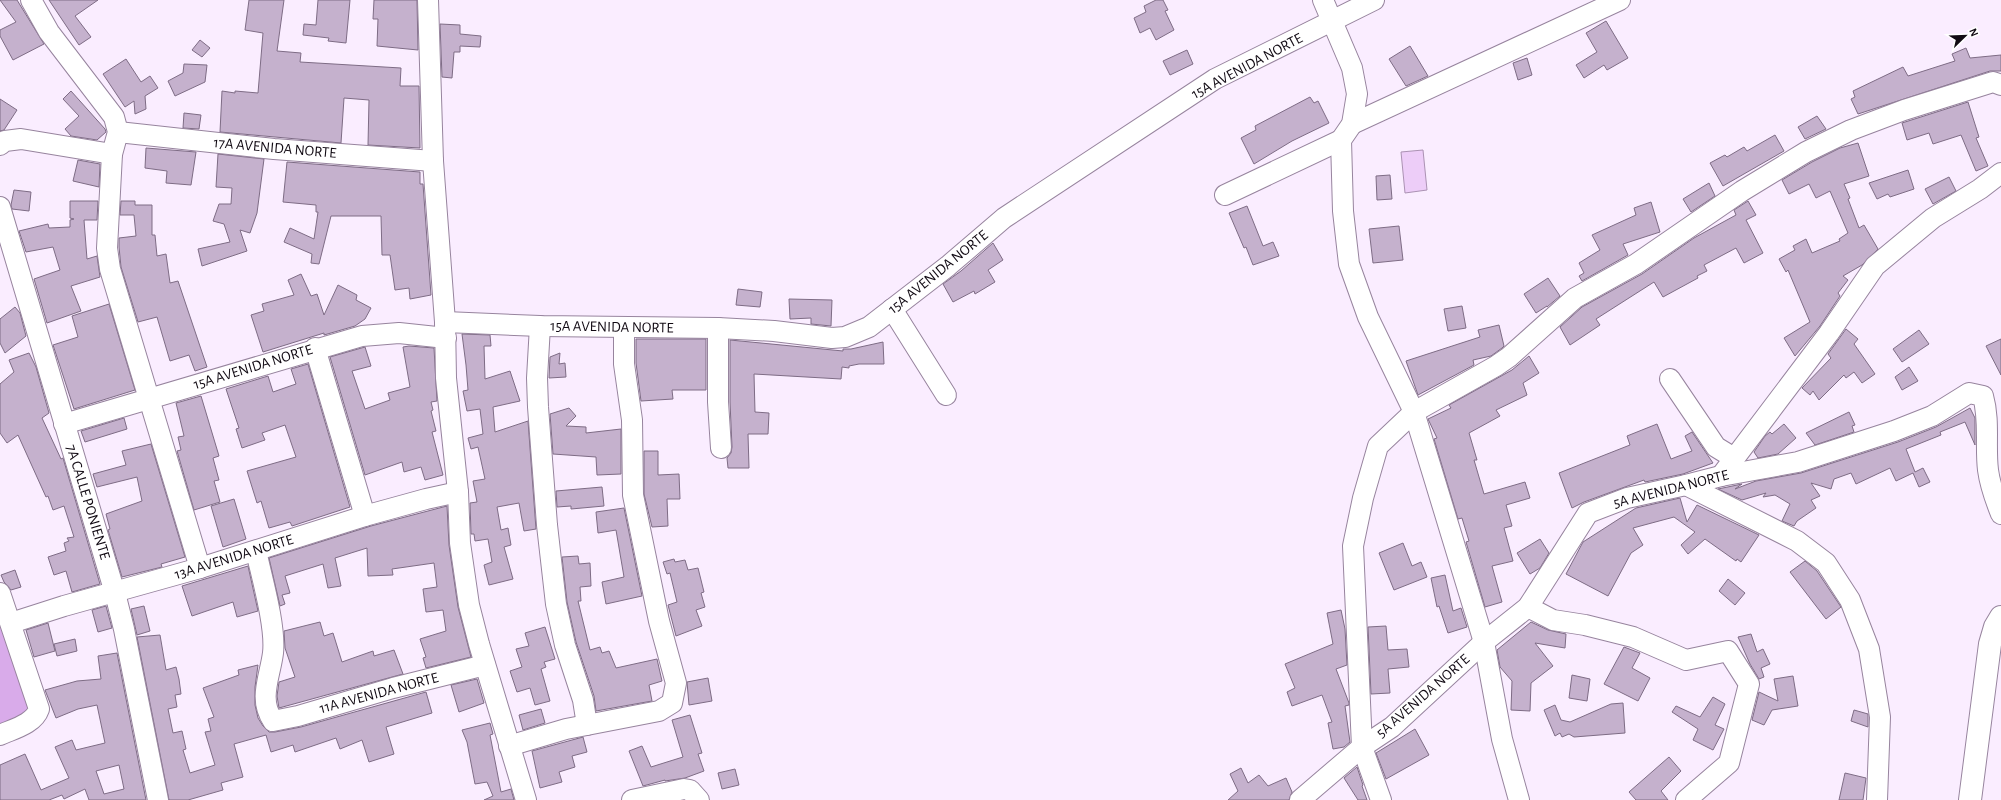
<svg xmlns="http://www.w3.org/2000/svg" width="2001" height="800" font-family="'Alegreya Sans',sans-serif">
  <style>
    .green { fill: #d9abea }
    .water { fill: #edcdf8; stroke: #ab92b3 }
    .building { fill: #c5b1cd; stroke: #7e6c85; fill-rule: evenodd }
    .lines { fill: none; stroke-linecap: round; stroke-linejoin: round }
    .minor-casing { stroke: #97849e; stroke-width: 22 }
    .major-casing { stroke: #97849e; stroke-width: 24 }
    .minor { stroke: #fff; stroke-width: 20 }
    .major { stroke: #fff; stroke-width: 22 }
    .labels { text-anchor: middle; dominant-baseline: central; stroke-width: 3; stroke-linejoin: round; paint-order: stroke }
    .street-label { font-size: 15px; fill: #110a13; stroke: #fff }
  </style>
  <rect width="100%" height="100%" fill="#faedff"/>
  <!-- green -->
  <path class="green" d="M 0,594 L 39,709 L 0,735 Z"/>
  <!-- water -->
  <path class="water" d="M 1423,150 L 1427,190 L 1405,193 L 1401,152 Z"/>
  <!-- building -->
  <g class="building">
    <path d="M 0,0 L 17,0 L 44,44 L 13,60 L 0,36 L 0,30 L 16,22 Z"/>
    <path d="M 49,0 L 98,0 L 75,16 L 91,37 L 79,45 Z"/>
    <path d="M 249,0 L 284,0 L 277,51 L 301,53 L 300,62 L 401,68 L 400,86 L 419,86 L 420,148 L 368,145 L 369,100 L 344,98 L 341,143 L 220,132 L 222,91 L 235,93 L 235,91 L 258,93 L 263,33 L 245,30 Z"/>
    <path d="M 318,0 L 350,0 L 346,43 L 328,41 L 329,38 L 303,35 L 304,24 L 316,25 Z"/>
    <path d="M 374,0 L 417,0 L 418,50 L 377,46 L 378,19 L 373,19 Z"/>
    <path d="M 1156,0 L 1163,0 L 1168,10 L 1165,11 L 1174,30 L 1156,40 L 1150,28 L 1140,33 L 1134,18 L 1146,12 L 1144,6 Z"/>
    <path d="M 1606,21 L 1628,58 L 1607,70 L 1604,65 L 1584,78 L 1576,65 L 1597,52 L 1586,33 Z"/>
    <path d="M 440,24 L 460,25 L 460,34 L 481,36 L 480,47 L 460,46 L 460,52 L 454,52 L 452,78 L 442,77 Z"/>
    <path d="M 200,40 L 210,48 L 202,57 L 192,50 Z"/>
    <path d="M 1410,46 L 1428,76 L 1406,86 L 1389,59 Z"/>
    <path d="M 1966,48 L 1970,58 L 2001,55 L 2001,71 L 1990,71 L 1858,114 L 1851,99 L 1855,97 L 1853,91 L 1903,67 L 1908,76 L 1955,61 L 1952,54 Z"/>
    <path d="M 1187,50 L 1193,64 L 1170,75 L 1163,61 Z"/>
    <path d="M 1527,58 L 1532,75 L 1518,80 L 1513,63 Z"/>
    <path d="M 126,59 L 141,82 L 150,76 L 158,88 L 145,96 L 146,109 L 135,114 L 134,101 L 125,107 L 103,74 Z"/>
    <path d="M 184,64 L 207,65 L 205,82 L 175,96 L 168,81 L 183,73 Z"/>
    <path d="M 71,91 L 105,129 L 106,132 L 97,140 L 71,136 L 65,129 L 79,116 L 63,99 Z"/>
    <path d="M 1310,97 L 1314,103 L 1318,101 L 1329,123 L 1292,141 L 1254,164 L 1241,138 L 1256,130 L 1255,126 Z"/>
    <path d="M 0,99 L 17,110 L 4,130 L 0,131 Z"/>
    <path d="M 1968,102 L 1979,137 L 1976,138 L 1988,166 L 1976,171 L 1961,135 L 1933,144 L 1929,133 L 1907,140 L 1902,123 Z"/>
    <path d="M 184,113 L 201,115 L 199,129 L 183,128 Z"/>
    <path d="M 1817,116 L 1826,129 L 1805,139 L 1798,127 Z"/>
    <path d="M 1775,135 L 1784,151 L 1723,186 L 1710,163 L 1725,155 L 1727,157 L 1744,147 L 1747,151 Z"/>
    <path d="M 1858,143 L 1869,176 L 1844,184 L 1850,198 L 1848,199 L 1859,228 L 1864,225 L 1878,249 L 1862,265 L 1843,276 L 1848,280 L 1838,293 L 1840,296 L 1820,326 L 1795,356 L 1784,338 L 1810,322 L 1788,270 L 1786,272 L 1779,259 L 1795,250 L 1793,246 L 1806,239 L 1812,253 L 1840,241 L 1839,239 L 1848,233 L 1830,191 L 1816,198 L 1809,184 L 1789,194 L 1782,180 L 1812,162 L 1840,148 Z"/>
    <path d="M 146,148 L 196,152 L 191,185 L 166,183 L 167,171 L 145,168 Z"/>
    <path d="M 218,154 L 264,159 L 257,213 L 250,233 L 240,230 L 247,251 L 202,266 L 198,249 L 230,242 L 224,224 L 213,221 L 219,204 L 231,204 L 232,188 L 216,187 Z"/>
    <path d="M 78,160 L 100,164 L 99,187 L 73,181 Z"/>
    <path d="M 287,162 L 420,172 L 420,184 L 423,184 L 431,295 L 410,299 L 409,288 L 395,290 L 390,255 L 382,255 L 381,216 L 331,216 L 319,264 L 311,263 L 312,254 L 284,242 L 290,228 L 314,239 L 318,212 L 316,212 L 316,205 L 283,202 Z"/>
    <path d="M 1908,170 L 1914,189 L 1890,197 L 1888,194 L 1877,199 L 1869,183 Z"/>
    <path d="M 1390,175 L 1392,199 L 1377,200 L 1376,176 Z"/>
    <path d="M 1949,177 L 1956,191 L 1933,204 L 1925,189 Z"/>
    <path d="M 1709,183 L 1715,196 L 1691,212 L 1683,199 Z"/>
    <path d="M 14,190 L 31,192 L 29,211 L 12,209 L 11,205 Z"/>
    <path d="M 70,201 L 98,201 L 97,220 L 84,220 L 87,259 L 97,256 L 100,277 L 71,286 L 81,311 L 47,323 L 34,279 L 60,270 L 53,247 L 26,252 L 19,231 L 48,224 L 49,228 L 70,227 L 70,220 L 74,219 L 70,218 Z"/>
    <path d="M 121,201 L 135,201 L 135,205 L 152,205 L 152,235 L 155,235 L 157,256 L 166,254 L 170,283 L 178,281 L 207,367 L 195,371 L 189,355 L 170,361 L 157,317 L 138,322 L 121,267 L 119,247 L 119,238 L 136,236 L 134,215 L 120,215 Z"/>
    <path d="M 1748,201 L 1756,215 L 1746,220 L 1763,253 L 1744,263 L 1736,248 L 1704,265 L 1707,271 L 1697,276 L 1698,278 L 1663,297 L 1654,282 L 1596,319 L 1600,325 L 1570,345 L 1560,327 L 1582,307 L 1642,274 L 1694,238 L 1736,215 L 1734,210 Z"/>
    <path d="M 1651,202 L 1660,232 L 1623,244 L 1628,255 L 1582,281 L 1579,276 L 1584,273 L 1579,263 L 1600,250 L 1592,235 L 1636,215 L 1634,208 Z"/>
    <path d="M 1247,206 L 1263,246 L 1273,242 L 1279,256 L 1253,265 L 1246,247 L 1244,248 L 1229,213 Z"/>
    <path d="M 1399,226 L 1403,260 L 1373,263 L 1369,229 Z"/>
    <path d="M 993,243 L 1003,260 L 988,270 L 995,282 L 975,294 L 974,291 L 953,302 L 943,284 L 961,271 Z"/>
    <path d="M 301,274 L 311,296 L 317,294 L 324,315 L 338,285 L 357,295 L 356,300 L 371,308 L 365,319 L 355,326 L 324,335 L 324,333 L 263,352 L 251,315 L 264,311 L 262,304 L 294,295 L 288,280 Z"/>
    <path d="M 1548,278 L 1560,296 L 1547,307 L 1547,306 L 1536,313 L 1524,294 Z"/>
    <path d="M 738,289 L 762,292 L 760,307 L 736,305 Z"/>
    <path d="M 789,299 L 832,300 L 831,326 L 811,324 L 811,318 L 790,319 Z"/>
    <path d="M 109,304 L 135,390 L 74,409 L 53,345 L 78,337 L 72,316 Z"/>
    <path d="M 1462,306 L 1466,328 L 1448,331 L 1444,309 Z"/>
    <path d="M 15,307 L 20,313 L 26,336 L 5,353 L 0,343 L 0,319 Z"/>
    <path d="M 1499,325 L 1504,346 L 1502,348 L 1491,356 L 1473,360 L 1474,365 L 1418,395 L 1406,361 L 1480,337 L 1478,330 Z"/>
    <path d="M 1846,329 L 1858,339 L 1854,344 L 1875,374 L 1862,383 L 1854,372 L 1846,378 L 1844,375 L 1819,400 L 1813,391 L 1810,395 L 1802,388 L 1831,358 L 1828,354 Z"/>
    <path d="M 1919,330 L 1929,344 L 1902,362 L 1893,349 Z"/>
    <path d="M 462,334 L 490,335 L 491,346 L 484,346 L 485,379 L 510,371 L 520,401 L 493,407 L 495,432 L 528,421 L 536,529 L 524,531 L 519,503 L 497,507 L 501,530 L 508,528 L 511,545 L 504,547 L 513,579 L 489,585 L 484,565 L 492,562 L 488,539 L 475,541 L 474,534 L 471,534 L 470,503 L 477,502 L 473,481 L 485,479 L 478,447 L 471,449 L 468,438 L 483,434 L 480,409 L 467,411 L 463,391 L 468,390 L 466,365 Z"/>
    <path d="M 636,339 L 706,339 L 706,390 L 672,390 L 673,399 L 641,401 L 636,363 Z"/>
    <path d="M 2001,339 L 2001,375 L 1986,346 Z"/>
    <path d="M 730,340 L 843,351 L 843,349 L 851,349 L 883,342 L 884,364 L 859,364 L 849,366 L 849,368 L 842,367 L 841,379 L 754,374 L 755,412 L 769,413 L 768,434 L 748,434 L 749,468 L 728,468 L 727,458 L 731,453 L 732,447 L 730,402 Z"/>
    <path d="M 409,346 L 434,348 L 437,401 L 431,402 L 433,410 L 431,411 L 436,431 L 432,432 L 443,475 L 425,480 L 421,467 L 404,472 L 402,462 L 365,475 L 330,357 L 365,347 L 371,366 L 352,371 L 365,409 L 390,400 L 388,393 L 410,387 L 403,347 Z"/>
    <path d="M 29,353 L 36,367 L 49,413 L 42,418 L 61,459 L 63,458 L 100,584 L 72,592 L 66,571 L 54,575 L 48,557 L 66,551 L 64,543 L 69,541 L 67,538 L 74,537 L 64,506 L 53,510 L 48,496 L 46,497 L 18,435 L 7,443 L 0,433 L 0,384 L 14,372 L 9,360 Z"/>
    <path d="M 560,353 L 559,364 L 565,363 L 566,377 L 549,378 L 550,357 Z"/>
    <path d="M 1529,356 L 1539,373 L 1523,383 L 1527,395 L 1496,410 L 1500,416 L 1469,433 L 1477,460 L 1474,460 L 1484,494 L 1525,482 L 1530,498 L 1506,505 L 1512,526 L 1504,528 L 1513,561 L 1492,566 L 1502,602 L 1485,607 L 1466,542 L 1469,541 L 1462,518 L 1458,519 L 1434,439 L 1437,438 L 1428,419 L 1451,408 L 1449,405 L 1512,370 Z"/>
    <path d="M 308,364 L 350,507 L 292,526 L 290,522 L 269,528 L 261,501 L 257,503 L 247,471 L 296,457 L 285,425 L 262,433 L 265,440 L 242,448 L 236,429 L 239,428 L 226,389 L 268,376 L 273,392 L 296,384 L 291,369 Z"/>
    <path d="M 1909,367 L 1918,381 L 1902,390 L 1895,377 Z"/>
    <path d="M 201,396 L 219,456 L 213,458 L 219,480 L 214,481 L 220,502 L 194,510 L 177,451 L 181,450 L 178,437 L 184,436 L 176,403 Z"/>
    <path d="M 569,408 L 576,416 L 566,426 L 586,427 L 586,433 L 621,429 L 621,474 L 597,475 L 596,457 L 553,454 L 550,414 Z"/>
    <path d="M 1970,408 L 1975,418 L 1975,445 L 1965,422 L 1940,432 L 1941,435 L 1906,449 L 1915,472 L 1923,468 L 1930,482 L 1919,487 L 1913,473 L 1896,481 L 1890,468 L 1856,484 L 1851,473 L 1834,479 L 1831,489 L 1811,483 L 1820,496 L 1811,500 L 1816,508 L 1797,521 L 1794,526 L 1782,521 L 1790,504 L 1775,495 L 1763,497 L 1766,493 L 1742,500 L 1718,489 L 1742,484 L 1735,489 L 1756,481 L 1801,473 L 1898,442 L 1936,427 Z"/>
    <path d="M 1849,412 L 1855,425 L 1852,426 L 1854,432 L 1815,445 L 1806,433 Z"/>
    <path d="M 124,418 L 127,429 L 85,442 L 81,431 Z"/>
    <path d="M 1657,424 L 1671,459 L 1692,451 L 1685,436 L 1692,432 L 1713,463 L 1683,474 L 1645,482 L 1644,480 L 1584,502 L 1572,508 L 1559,473 L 1630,445 L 1627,436 Z"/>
    <path d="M 1784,424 L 1796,438 L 1778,454 L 1758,458 L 1754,452 L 1765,436 L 1770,432 L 1772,434 Z"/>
    <path d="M 151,444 L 185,557 L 161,564 L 162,567 L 122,577 L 108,530 L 110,529 L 106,514 L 142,501 L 137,477 L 97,487 L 93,474 L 126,465 L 122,451 Z"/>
    <path d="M 644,451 L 658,451 L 658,475 L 679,474 L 680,499 L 667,499 L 668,526 L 652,527 L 644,494 Z"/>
    <path d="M 602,487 L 604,506 L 571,509 L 571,506 L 557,507 L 556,491 Z"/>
    <path d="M 1680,498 L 1687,522 L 1697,505 L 1759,535 L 1741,562 L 1737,559 L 1736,561 L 1705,539 L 1688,554 L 1681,545 L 1695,532 L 1674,517 L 1633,528 L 1643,545 L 1631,553 L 1608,596 L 1566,574 L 1583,542 L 1636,508 Z"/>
    <path d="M 234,499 L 246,539 L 223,547 L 211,506 Z"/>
    <path d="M 447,506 L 449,545 L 458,607 L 471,657 L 426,668 L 423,658 L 426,657 L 420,639 L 446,631 L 443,610 L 426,612 L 423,589 L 437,587 L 434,563 L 392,569 L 393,575 L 368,576 L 367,548 L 335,558 L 341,586 L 328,588 L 323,564 L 285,576 L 290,593 L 282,595 L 285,604 L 280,606 L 269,558 L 371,526 Z"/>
    <path d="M 624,508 L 642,596 L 606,604 L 602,582 L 624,577 L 616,530 L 598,533 L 596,512 Z"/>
    <path d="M 1540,539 L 1549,553 L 1540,568 L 1530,574 L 1517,553 Z"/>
    <path d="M 1403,543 L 1412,566 L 1421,562 L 1427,577 L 1394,590 L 1379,553 Z"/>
    <path d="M 578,556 L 579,564 L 590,563 L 591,586 L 580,587 L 581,601 L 578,601 L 590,650 L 600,647 L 602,653 L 609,651 L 616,668 L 657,659 L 662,681 L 649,685 L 652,701 L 596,711 L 594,696 L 576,642 L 567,602 L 562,557 Z"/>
    <path d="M 674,559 L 675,562 L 685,560 L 688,570 L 698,568 L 704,592 L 701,593 L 705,607 L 696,610 L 702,626 L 676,636 L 668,605 L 677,602 L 670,573 L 667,574 L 663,562 Z"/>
    <path d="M 1805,561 L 1817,571 L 1841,607 L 1826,619 L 1790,572 Z"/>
    <path d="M 248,566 L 258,611 L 237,617 L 233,602 L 192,616 L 182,586 Z"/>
    <path d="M 15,570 L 21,587 L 11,590 L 4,582 L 1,575 Z"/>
    <path d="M 1445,575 L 1453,611 L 1461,608 L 1467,627 L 1448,633 L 1439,606 L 1437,607 L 1431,578 Z"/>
    <path d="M 1728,579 L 1745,593 L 1735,605 L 1719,591 Z"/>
    <path d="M 106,606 L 112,628 L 98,632 L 92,610 Z"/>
    <path d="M 144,606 L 150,631 L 137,635 L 131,609 Z"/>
    <path d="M 1341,610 L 1345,629 L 1347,665 L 1336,669 L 1349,703 L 1349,705 L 1345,706 L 1350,742 L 1344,747 L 1333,749 L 1328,723 L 1332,722 L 1322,695 L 1292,706 L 1287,692 L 1295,688 L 1285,664 L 1333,644 L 1327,613 Z"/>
    <path d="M 320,622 L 324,636 L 333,633 L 342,662 L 373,651 L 374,656 L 394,650 L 403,674 L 279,708 L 277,696 L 279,682 L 295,677 L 285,648 L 284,631 Z"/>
    <path d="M 1531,622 L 1548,630 L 1566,634 L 1565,648 L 1535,643 L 1553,666 L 1531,683 L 1530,711 L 1511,710 L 1512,681 L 1500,667 L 1497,650 Z"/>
    <path d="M 48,623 L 55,651 L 34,657 L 26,630 Z"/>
    <path d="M 1386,626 L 1388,650 L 1407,649 L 1409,667 L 1388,669 L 1390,693 L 1371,694 L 1368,627 Z"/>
    <path d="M 545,627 L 555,659 L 544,662 L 546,667 L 541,669 L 550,701 L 535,705 L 530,688 L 517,692 L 510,671 L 522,667 L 516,649 L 529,646 L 525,633 Z"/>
    <path d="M 1751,634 L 1757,652 L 1763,649 L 1770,664 L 1761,668 L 1764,677 L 1759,679 L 1750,664 L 1738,637 Z"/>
    <path d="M 160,635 L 166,670 L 176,667 L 179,679 L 181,694 L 175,695 L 177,707 L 168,709 L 173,733 L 182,731 L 186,749 L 183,750 L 190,773 L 215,765 L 205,732 L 211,731 L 208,719 L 214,717 L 203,688 L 239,675 L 238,670 L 258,665 L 255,687 L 255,705 L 258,718 L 263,726 L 269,732 L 275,732 L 301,727 L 426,692 L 432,713 L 386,727 L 394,754 L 369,762 L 362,740 L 340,749 L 336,738 L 295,752 L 293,745 L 271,752 L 266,735 L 234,744 L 243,777 L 221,783 L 223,790 L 188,800 L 169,800 L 137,637 Z"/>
    <path d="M 75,639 L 77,651 L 57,656 L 54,644 Z"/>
    <path d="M 1624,647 L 1640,653 L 1632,668 L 1650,678 L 1638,701 L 1604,684 Z"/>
    <path d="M 117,653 L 146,800 L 89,800 L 85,789 L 64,799 L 62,795 L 49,800 L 0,800 L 0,765 L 25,754 L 41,790 L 69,778 L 55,747 L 72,740 L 76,750 L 105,743 L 97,705 L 78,709 L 56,718 L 45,690 L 77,681 L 101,679 L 98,656 ZM 119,765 L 124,789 L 104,794 L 96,771 Z"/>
    <path d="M 1572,675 L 1590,679 L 1587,701 L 1569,698 Z"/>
    <path d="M 1793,676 L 1798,706 L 1772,710 L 1764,725 L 1752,720 L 1759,692 L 1778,701 L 1774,679 Z"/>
    <path d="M 708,678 L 712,701 L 689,705 L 687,682 Z"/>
    <path d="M 477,679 L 484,703 L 459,712 L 451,685 Z"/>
    <path d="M 1713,697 L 1725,704 L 1715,725 L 1724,729 L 1713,750 L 1693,740 L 1698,729 L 1672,712 L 1676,706 L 1700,717 Z"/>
    <path d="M 1623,703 L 1625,733 L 1574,737 L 1569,734 L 1562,737 L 1560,733 L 1555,736 L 1544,710 L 1555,705 L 1561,720 L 1570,722 L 1611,704 Z"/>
    <path d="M 541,709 L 545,723 L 523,730 L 519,715 Z"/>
    <path d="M 1854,710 L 1868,714 L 1868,727 L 1851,721 Z"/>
    <path d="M 690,715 L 702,753 L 698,754 L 704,771 L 685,778 L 665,781 L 665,780 L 643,786 L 629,751 L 642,746 L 651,767 L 683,757 L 672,720 Z"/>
    <path d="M 490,723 L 493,734 L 490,735 L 501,792 L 511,789 L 514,800 L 484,800 L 493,796 L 487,782 L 475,784 L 467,742 L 462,730 Z"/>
    <path d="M 1415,729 L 1429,755 L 1386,779 L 1376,753 Z"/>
    <path d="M 583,737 L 587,752 L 572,756 L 575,767 L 559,772 L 562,782 L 540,788 L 532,751 Z"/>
    <path d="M 1669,757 L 1681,771 L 1661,791 L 1668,800 L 1636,800 L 1629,792 Z"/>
    <path d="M 1357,767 L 1363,785 L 1362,786 L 1367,800 L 1358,800 L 1344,778 Z"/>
    <path d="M 1241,768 L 1248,783 L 1259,775 L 1268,786 L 1286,778 L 1292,792 L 1289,800 L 1228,800 L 1238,791 L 1230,774 Z"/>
    <path d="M 735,769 L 739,785 L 722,789 L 718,773 Z"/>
    <path d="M 1845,773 L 1866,778 L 1863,800 L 1839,800 Z"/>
  </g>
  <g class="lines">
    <defs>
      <g id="minor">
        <path d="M 31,0 L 49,32 L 114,117 L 118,132 L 112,154 L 107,248 L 110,269 L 200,568"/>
        <path d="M 428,0 L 433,161 L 445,322 L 446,378 L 458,492 L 460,543 L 469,605 L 479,644 L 526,800"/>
        <path d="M 1323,0 L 1352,68 L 1357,94 L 1352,124 L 1341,140 L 1343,211 L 1349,264 L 1368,317 L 1414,412 L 1484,642 L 1502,739 L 1519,800"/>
        <path d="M 1352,124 L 1620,0"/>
        <path d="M 118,132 L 274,149 L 433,161"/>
        <path d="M 0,145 L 5,141 L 21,139 L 112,154"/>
        <path d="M 1225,195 L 1341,140"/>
        <path d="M 0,207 L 115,593 L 124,629 L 158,800"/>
        <path d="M 892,309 L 946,395"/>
        <path d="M 445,322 L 540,326 L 718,328 L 774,331 L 832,338 L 845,337 L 869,327 L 948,266 L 1004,218 L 1215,79 L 1374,0"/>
        <path d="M 540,326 L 537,378 L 538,407 L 547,525 L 556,604 L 565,645 L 583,700 L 587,725"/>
        <path d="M 718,328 L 718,402 L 721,448"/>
        <path d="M 315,348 L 365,516"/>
        <path d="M 1670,379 L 1716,447 L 1734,458"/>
        <path d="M 64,424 L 362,336 L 399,333 L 446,338"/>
        <path d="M 1721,476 L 1829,333 L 1875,266 L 1933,218 L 1980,189 L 2001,173"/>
        <path d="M 1686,485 L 1797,541 L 1826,563 L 1850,600 L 1869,649 L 1880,717 L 1877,800"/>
        <path d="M 256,551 C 262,578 276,627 273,653 C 270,677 258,699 273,721 L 298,716 L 393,688 L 485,665"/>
        <path d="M 0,593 L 39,709 C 34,724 13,729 0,735"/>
        <path d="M 1528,607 L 1553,620 L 1585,625 L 1633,637 L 1686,660 L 1728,651 L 1749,684 L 1729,763 L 1686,800"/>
        <path d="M 11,623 L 64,606 L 200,568 L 368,515 L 426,499 L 458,492"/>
        <path d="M 509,746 L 566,729 L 659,711 L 672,703 L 676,683 L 659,621 L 633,495 L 632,420 L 624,364 L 624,327"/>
        <path d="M 632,800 L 684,789 L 690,790 L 699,800"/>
        <path d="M 1300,800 L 1362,747 L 1392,727 L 1484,642 L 1528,607 L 1588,513 L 1627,498 L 1686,485 L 1721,476 L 1798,462 L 1894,431 L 1932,416 L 1969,393 L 1983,396 C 1990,421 1985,445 1988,470 C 1990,485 1995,499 2001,514"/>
        <path d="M 1381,800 L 1362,747 L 1353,546 L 1363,498 L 1378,446 L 1414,412 L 1496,366 L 1509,357 L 1575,298 L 1636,264 L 1742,191 L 1806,152 L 1851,130 L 1904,110 L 1993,82 L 2001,85"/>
      </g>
      <path id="major" d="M 1970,800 L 1990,644 L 1995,627 L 2001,617"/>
    </defs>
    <!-- minor casing -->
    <use href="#minor" class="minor-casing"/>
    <!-- major casing -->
    <use href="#major" class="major-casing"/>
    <!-- minor -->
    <use href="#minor" class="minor"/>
    <!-- major -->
    <use href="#major" class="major"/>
  </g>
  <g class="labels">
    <!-- street labels -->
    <g class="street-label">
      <text transform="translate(1247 66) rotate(-28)">15A AVENIDA NORTE</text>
      <text transform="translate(275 148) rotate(5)">17A AVENIDA NORTE</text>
      <text transform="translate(938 272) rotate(-39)">15A AVENIDA NORTE</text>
      <text transform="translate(612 327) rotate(1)">15A AVENIDA NORTE</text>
      <text transform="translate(253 367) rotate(-17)">15A AVENIDA NORTE</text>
      <text transform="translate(1671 489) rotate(-14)">5A AVENIDA NORTE</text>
      <text transform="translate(88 502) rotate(73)">7A CALLE PONIENTE</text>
      <text transform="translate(234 557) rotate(-17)">13A AVENIDA NORTE</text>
      <text transform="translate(379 693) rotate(-15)">11A AVENIDA NORTE</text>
      <text transform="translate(1423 696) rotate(-41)">5A AVENIDA NORTE</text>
    </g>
  </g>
  <!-- north arrow -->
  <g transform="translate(1965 36) rotate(67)" stroke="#ffffff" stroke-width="3" paint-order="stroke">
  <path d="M0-3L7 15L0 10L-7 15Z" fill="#110a13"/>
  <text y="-6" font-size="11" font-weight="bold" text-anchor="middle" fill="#110a13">N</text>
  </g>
</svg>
